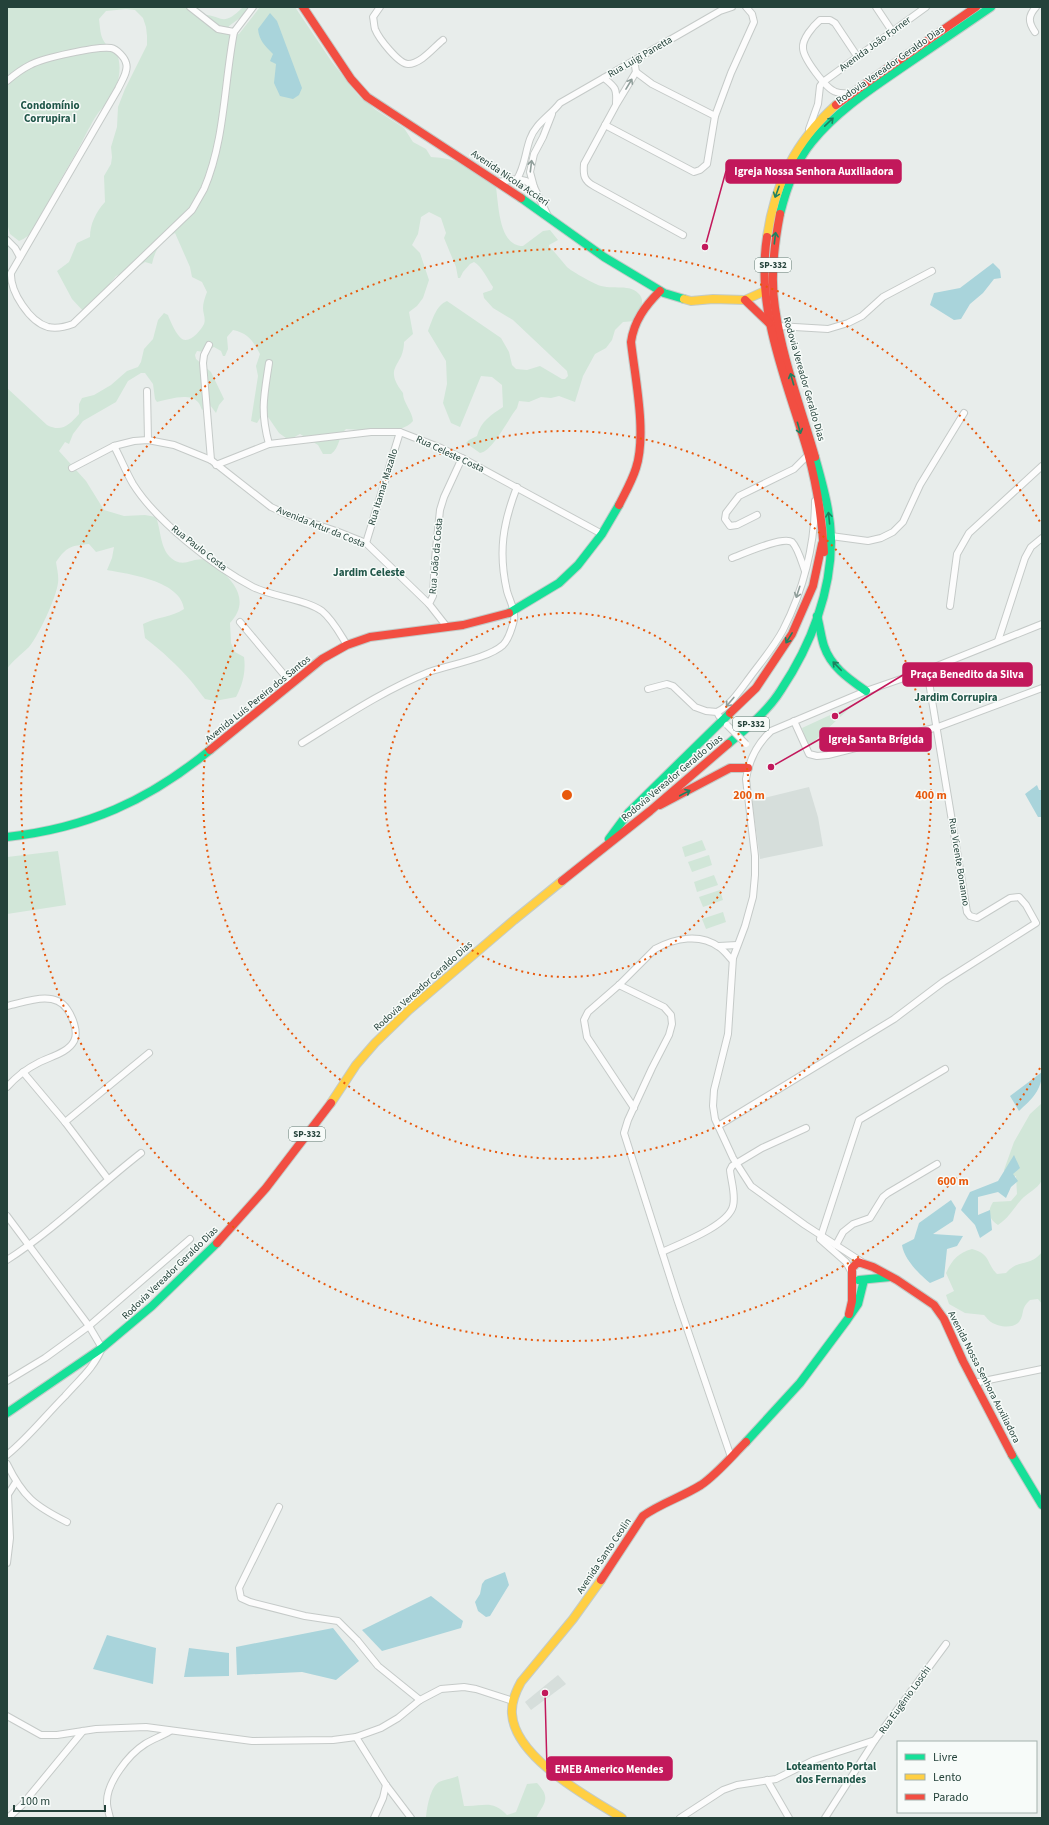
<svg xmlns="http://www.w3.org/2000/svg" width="1049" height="1825" font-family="'Source Sans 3',sans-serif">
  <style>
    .built { fill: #d6dedb }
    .green { fill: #d1e6d8 }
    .water { fill: #a9d4db }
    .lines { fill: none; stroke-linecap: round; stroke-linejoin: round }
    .street-casing { stroke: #c5cac8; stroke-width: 8 }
    .fast-casing { stroke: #c3cbc8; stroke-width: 10 }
    .slow-casing { stroke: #c3cbc8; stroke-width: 10 }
    .jam-casing { stroke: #c3cbc8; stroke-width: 10 }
    .street { stroke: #fcfcfc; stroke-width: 6 }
    .fast { stroke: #16e098; stroke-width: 8 }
    .slow { stroke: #ffcf43; stroke-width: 8 }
    .jam { stroke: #f24e42; stroke-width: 8 }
    .street-bridge-casing { stroke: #c5cac8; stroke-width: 8; stroke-linecap: butt }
    .street-bridge { stroke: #fcfcfc; stroke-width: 6 }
    .oneway { stroke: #909f9b }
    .oneway2 { stroke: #1e8160 }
    .ring { fill: none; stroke: #e8590c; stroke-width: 2; stroke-dasharray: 2 4 }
    .labels { text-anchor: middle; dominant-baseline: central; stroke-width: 3; stroke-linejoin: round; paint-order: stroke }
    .shield { fill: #f7fbf9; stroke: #637a73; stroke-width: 1 }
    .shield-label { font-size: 9px; font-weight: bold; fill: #24423a }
    .street-label { font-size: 10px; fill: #24423a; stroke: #f7fbf9 }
    .neighbourhood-label { font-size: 11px; font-weight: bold; fill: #1f5548; stroke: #f7fbf9 }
    .centre { fill: #e8590c; stroke: #f7fbf9; stroke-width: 2 }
    .ring-label { font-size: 12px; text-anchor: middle; font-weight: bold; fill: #e8590c; stroke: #f7fbf9; stroke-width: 3; stroke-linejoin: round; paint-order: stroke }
    .leader { fill: none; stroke: #c2185b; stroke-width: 1.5 }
    .callout-dot { fill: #c2185b; stroke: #f7fbf9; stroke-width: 1.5 }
    .callout { fill: #c2185b; stroke: #c2185b; stroke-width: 1.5 }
    .callout-label { font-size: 11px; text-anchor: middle; font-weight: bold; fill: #fff }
  </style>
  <rect width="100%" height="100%" fill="#e8edeb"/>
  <!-- built -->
  <g class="built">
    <path d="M 809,787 L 818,817 L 823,846 L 760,859 L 752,801 Z"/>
    <path d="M 558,1675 L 566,1684 L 531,1710 L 525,1702 Z"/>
  </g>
  <!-- green -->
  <g class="green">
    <path d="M 7,7 L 194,7 L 199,15 C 223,13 220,30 243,7 L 251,7 L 248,12 L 229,26 L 228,29 L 235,35 L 239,34 L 260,7 L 295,7 L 332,62 L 358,95 L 376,110 L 404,128 L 413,142 L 426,149 L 431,157 C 456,158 475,167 495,181 C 499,200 497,246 523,246 L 543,231 L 550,230 L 558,240 L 549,245 L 549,247 C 556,253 561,260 567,267 C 571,271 591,282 596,284 C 609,291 628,283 638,293 C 647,301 639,312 635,321 L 623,322 L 615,330 L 612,340 L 606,348 L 595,354 L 583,376 L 575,402 L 559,396 L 551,398 L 541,397 L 529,402 L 519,401 L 517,408 C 508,419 493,451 480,453 L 466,443 L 469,440 L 477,436 C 481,421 491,415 503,407 L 502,385 L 492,377 L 481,376 L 460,427 L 451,423 L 443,403 L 447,384 L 446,361 L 428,331 C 432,321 436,305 447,301 L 501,338 L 509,352 L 512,365 L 516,369 L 527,370 L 540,366 L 562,379 L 565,379 L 568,376 L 567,371 L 513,320 L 493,308 L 484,298 L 483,293 L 492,290 L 493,287 C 488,280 481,265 474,262 L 470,264 L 463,272 L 460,278 L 458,278 L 456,267 L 444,238 L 446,233 L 441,218 L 429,212 L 421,217 L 418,234 L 412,245 L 420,253 L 429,280 L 423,298 L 417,306 L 409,312 L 413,334 L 404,342 C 404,367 382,366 403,393 C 403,403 412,410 413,421 C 401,436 363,430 346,429 C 338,436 340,448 331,454 L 323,454 L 318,445 L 300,434 L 287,441 L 286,438 L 279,433 L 266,414 L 262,415 L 257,423 L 251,421 L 258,376 L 256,366 L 260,354 C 253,341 248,333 233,330 L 227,337 L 228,349 L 225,356 L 223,356 L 221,351 L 214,347 L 204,352 L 197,351 L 195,355 L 196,359 L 211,372 L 224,399 L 219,405 L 216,413 L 210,405 L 202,410 C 201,408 200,404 198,402 C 188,392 168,400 157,402 L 155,399 L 153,384 L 145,373 L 141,373 L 128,381 L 116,402 L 83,421 L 73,434 L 69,444 L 65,442 L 59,451 L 86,481 L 104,510 L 124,516 L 145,515 L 156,517 C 161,530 160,547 170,557 C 184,570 192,556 207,560 C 211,562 215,566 219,569 C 237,584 249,603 230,623 L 231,643 L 235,652 L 244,657 C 246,671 243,684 236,697 L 215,701 L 205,699 C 200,693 196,687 191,681 C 177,665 162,651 145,638 L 143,624 C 157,617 172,617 184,609 C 181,581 129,574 107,570 L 112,558 L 114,547 L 96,552 L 89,544 C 71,546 67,546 56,562 C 57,569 59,576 58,583 C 56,598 39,635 29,647 C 21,655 13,660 7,669 L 7,388 L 47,425 C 62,433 70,424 79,414 L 79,404 L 82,398 L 94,395 L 111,385 L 127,371 L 138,367 L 141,362 L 144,349 L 153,339 L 158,320 L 164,313 L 168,315 C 170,321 177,336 182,339 C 190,344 201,330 204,324 C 206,319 203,313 203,308 C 203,303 205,297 207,292 L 202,282 L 192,277 L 190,267 L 175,233 C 162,240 155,249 152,264 L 145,262 L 136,268 L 116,276 L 101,295 L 84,312 L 72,299 L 57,271 L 69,262 L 77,243 L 90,237 C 90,224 96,212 105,202 L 104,176 L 111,164 L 112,157 L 111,147 L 117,127 L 118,107 L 125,89 L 147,45 L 147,36 L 146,27 L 143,18 L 135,10 L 126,9 L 106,11 L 99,19 C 101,35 100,43 116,51 C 124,71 117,83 111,102 C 99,107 94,120 88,130 C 80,147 70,163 61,179 C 48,200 44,231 19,241 L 10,234 L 7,223 Z"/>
    <path d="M 854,704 L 808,747 L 802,728 Z"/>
    <path d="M 702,840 L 706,850 L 685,857 L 682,847 Z"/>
    <path d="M 58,851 L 66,905 L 7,914 L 7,857 Z"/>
    <path d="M 709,855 L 712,865 L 692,872 L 688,862 Z"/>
    <path d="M 714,875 L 718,885 L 697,892 L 694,882 Z"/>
    <path d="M 720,890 L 723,900 L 703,907 L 699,897 Z"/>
    <path d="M 723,912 L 726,922 L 706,929 L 702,919 Z"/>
    <path d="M 1042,1103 L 1042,1180 C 1037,1190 1028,1192 1021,1200 C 1013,1209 1009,1218 998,1225 C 988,1218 987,1212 993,1202 L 1011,1201 L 1017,1194 L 1016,1176 L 1007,1179 L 1004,1170 L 1014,1142 L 1030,1114 Z"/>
    <path d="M 972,1249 C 991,1254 986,1263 997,1274 L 1006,1273 C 1019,1258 1029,1268 1042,1252 L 1042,1304 L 1038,1299 L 1030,1300 C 1020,1309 1025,1314 1019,1322 C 1013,1329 998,1327 991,1322 C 989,1321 986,1317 984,1315 L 965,1313 L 949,1304 L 946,1295 L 954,1291 L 946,1273 C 952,1260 958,1253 972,1249 Z"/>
    <path d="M 458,1776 L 464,1806 C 484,1807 491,1799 507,1815 L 516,1812 L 527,1784 L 537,1783 C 551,1798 545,1802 536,1818 L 426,1818 C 427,1807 430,1788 439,1782 C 445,1779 452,1779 458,1776 Z"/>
  </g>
  <!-- water -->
  <g class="water">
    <path d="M 270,13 L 277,21 L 302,88 L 299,95 L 293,99 L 280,96 L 274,83 L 276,64 L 270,61 L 273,54 C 265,46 259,40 258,29 Z"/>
    <path d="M 993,263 L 1000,270 L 1001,278 L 994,279 L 983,293 L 970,304 L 961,319 L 954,320 L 930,305 L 934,293 L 960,288 Z"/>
    <path d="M 1037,785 L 1039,790 L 1042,790 L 1042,817 L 1038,817 L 1025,794 Z"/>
    <path d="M 1042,1072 C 1042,1090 1032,1099 1019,1111 L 1010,1096 Z"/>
    <path d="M 1014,1155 L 1020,1168 L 1013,1174 L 1018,1181 L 1011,1187 L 1006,1198 L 998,1192 L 978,1197 L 978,1215 L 990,1210 L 992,1230 L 980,1238 L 975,1225 L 961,1210 L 970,1192 L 998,1181 Z"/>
    <path d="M 951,1200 L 956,1208 L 953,1221 L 933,1234 L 963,1236 L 957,1246 L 947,1249 L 944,1277 L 930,1283 C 919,1274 904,1259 902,1245 L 914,1239 L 919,1223 Z"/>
    <path d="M 505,1572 L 509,1585 L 490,1616 L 486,1617 L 478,1611 L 475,1602 L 480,1594 L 482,1584 L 485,1580 Z"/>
    <path d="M 431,1596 L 463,1621 L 461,1628 L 382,1651 L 362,1630 Z"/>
    <path d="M 333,1628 L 359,1661 L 336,1680 L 302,1672 L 237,1675 L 236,1647 Z"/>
    <path d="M 107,1635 L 156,1648 L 153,1684 L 93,1669 Z"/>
    <path d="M 189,1648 L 229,1653 L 229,1676 L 184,1677 Z"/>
  </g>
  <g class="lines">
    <defs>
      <g id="street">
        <path d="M 190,7 L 218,29 L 234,32 L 253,7"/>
        <path d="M 380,7 L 373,17 C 374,21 374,26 375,29 C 379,39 399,64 408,64 C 421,64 434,47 443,40"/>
        <path d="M 876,7 L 892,31"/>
        <path d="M 1035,32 C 1028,22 1028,16 1036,7"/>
        <path d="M 634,60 L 636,72 L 616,105 L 584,164 C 583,175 584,181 594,186 L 683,235"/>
        <path d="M 636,72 L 652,84 L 715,116"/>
        <path d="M 604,78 C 615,87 617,88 616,103"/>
        <path d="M 7,81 C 14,75 22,69 30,65 C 43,58 97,46 111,48 C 117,49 125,58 126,63 C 129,71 121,82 118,89 L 11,273 C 10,292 30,322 48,327 C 57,329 65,327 73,324 L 192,210 C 196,203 200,196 204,189 C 225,140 224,84 234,32"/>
        <path d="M 851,93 C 846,93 841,94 836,92 C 826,89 803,58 803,48 C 802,39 813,26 820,20 L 830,20 L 835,23 L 857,56"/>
        <path d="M 605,125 L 694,172 L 700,170 L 707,164 L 715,116 L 731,73 L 754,22 L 752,14 L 746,7"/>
        <path d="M 809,129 L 818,104 L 820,86 L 823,82 L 926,7"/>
        <path d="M 517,179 L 526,181 L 534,187"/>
        <path d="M 498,182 L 517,179 C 525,166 525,153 530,139 C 535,124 550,116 560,103 L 720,11 L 732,7"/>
        <path d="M 548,216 L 534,187 L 530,172 L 534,154 L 543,137 L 552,114"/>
        <path d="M 7,240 L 15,248 L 20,257"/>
        <path d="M 778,326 L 828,329 L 848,323 L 862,316 L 883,297 L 932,271"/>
        <path d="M 209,345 L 204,355 L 203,363 L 211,460"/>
        <path d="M 147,391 L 148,440"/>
        <path d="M 269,444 C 260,411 264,396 269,363"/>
        <path d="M 114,446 C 121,459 126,472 133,484 C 156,521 215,567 253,587 C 273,597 305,599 322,611 C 333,620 340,634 347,645"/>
        <path d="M 216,465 L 269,444 L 371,432 L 400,432 L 441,448 L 462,458 L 602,534"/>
        <path d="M 72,468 L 114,446 L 134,441 L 148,440 L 174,445 L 211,460 L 271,507 L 288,515 L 336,531 L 366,543 L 429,604"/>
        <path d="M 757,515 L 737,525 L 730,526 L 725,519 L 726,513 L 739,496 L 794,469 L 807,456"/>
        <path d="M 831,536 L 868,541 L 881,538 L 893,532 L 903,522 L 920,485 L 964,413"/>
        <path d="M 366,543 L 400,432"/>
        <path d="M 732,558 C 743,554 782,536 792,542 C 798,548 802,563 805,571"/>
        <path d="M 950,606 L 957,554 L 969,533 L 1042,466"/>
        <path d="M 240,622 L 291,683"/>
        <path d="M 447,627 L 429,604 L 433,596 L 435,559 L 440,510 L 444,497 L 462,458"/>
        <path d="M 998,641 L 1025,558 L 1031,547 L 1042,538"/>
        <path d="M 648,689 L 667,684 L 673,686 L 695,707 L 706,711 L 717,712 L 719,716"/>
        <path d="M 717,712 C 730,706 741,689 750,677 C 761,662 774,647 783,630 C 803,591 815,545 815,501"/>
        <path d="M 794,721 L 809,754 L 817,756 L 828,755 L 938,727 L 1042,688"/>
        <path d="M 302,743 C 344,717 384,690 429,672 C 449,665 489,658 503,645 C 509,639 512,628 514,620 C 516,611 509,599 507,591 C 498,552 503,523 517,487"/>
        <path d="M 719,946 L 737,945"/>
        <path d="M 619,985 L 664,1007 L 671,1015 L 672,1024 L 669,1035 L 652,1068 L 628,1120 L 624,1133 L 677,1299 L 731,1457"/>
        <path d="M 7,1006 C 26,1002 54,990 67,1009 C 72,1016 79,1032 74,1041 C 68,1053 49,1057 38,1063 C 26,1069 16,1077 7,1087"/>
        <path d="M 23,1072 L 65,1122 L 108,1179"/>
        <path d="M 634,1108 L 587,1037 L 584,1020 L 588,1012 L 619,985 L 655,949 C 675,938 700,933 719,947 C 724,950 728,956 732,960"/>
        <path d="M 65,1122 L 149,1053"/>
        <path d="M 718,1126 L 894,1019 L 943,982 L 1036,923 L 1026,905 L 1019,897 L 1010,898 L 977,918 L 970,916 L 967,912 L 927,670"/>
        <path d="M 7,1216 L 89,1326 L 102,1348 C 94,1368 79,1380 65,1396 C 45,1416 29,1437 7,1455"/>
        <path d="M 820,1239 L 859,1120 L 945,1069"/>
        <path d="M 821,1240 L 846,1262 L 852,1273"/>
        <path d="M 836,1245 L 843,1232 L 853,1224 L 870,1218 L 883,1197 L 888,1193 L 937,1164"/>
        <path d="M 662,1252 C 679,1244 728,1226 733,1206 C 736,1195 731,1181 730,1170 L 732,1166 L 762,1148 L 806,1128"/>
        <path d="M 7,1260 C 55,1229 96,1188 141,1153"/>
        <path d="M 862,1262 L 805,1225 L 751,1186 L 733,1158 L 715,1119 L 713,1106 L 714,1090 L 728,1034 L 733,958 L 745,926 L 753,897 L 755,875 L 755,856 L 746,779 C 749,760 757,744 771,731 L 866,691 L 927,670 L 1042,624"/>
        <path d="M 7,1381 L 45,1358 L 89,1326 L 190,1239"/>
        <path d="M 974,1383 L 1042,1369"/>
        <path d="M 7,1464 C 23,1497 35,1506 67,1522"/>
        <path d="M 7,1496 L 16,1482"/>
        <path d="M 279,1507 L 239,1588 L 241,1598 L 250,1602 L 305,1616 L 338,1621 L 357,1640 L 378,1666 L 420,1700"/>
        <path d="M 7,1563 L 10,1538 L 8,1495"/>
        <path d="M 7,1716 L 41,1735 L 57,1735 L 96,1729 L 146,1727 L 252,1741 L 333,1740 L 356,1737 L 381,1728 L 398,1718 L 420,1700 L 441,1689 L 464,1687 L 476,1689 L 513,1701"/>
        <path d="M 356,1737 L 386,1785 L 411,1818"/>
        <path d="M 767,1780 L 789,1818"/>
        <path d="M 8,1818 L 22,1805 L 83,1731"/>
        <path d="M 110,1818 C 109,1813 107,1808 107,1803 C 106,1783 129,1754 145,1744 C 153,1739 162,1736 170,1731"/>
        <path d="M 374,1818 L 383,1798 L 386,1785"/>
        <path d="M 680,1818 L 723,1790 L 737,1785 L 776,1779 L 814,1760 L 875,1740 L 946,1644"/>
        <path d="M 825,1818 L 875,1740"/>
      </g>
      <g id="fast">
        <path d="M 521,198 L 604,257 L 664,293 L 684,299"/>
        <path d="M 780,214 C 786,190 796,161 812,142 C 837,111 871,89 903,67 C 932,47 962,27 991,7"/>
        <path d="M 509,613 L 559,583 L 578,565 L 602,534 L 619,505"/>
        <path d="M 817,616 C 820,626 821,637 824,646 C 831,667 849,679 866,691"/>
        <path d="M 728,744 C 747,728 768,711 781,690 C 811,645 832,591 831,537 C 830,509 822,483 815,457"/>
        <path d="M 7,837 C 87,828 148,801 210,750"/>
        <path d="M 609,839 L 629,812 L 730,713"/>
        <path d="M 859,1280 L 890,1277"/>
        <path d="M 7,1413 L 102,1348 L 152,1306 L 217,1243"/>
        <path d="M 746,1442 L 800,1383 L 847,1320 L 858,1304 L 864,1280"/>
        <path d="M 1012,1455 L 1042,1505"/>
      </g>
      <g id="slow">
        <path d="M 767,237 C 775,183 795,142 836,105"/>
        <path d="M 684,299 L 691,301 L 713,299 L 745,300 L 765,291"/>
        <path d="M 331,1103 L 356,1065 L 375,1043 L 409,1010 L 514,920 L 562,881"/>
        <path d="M 601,1580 L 573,1619 L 521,1682 C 516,1691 511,1703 512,1714 C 515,1758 588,1797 622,1818"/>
      </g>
      <g id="jam">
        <path d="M 303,7 L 351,79 L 367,97 L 521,198"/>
        <path d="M 836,105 L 872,79 L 976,7"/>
        <path d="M 780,214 C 774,245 770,277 775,308 C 782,358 801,408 815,457"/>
        <path d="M 767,237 C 755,312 788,383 808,453 C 817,486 822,518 824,552"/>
        <path d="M 745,300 L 769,323"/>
        <path d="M 619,505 C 625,493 632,481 636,468 C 647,434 635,378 631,342 C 634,321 645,306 660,291"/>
        <path d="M 730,713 L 756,688 L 792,634 L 813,586 L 822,544"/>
        <path d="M 210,750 L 322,659 L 347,645 L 370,637 L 463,625 L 509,613"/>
        <path d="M 660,805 L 730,768 L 748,768"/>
        <path d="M 562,881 L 650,811 L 728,744"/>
        <path d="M 217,1243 L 266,1188 L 331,1103"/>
        <path d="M 849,1314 L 852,1301 L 852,1268 L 858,1262 L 873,1267 L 897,1280 L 934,1305 L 944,1319 L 963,1361 L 1012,1455"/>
        <path d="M 601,1580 L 643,1516 C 661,1503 682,1497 701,1485 C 717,1474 732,1456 746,1442"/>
      </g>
    </defs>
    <!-- street casing -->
    <use href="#street" class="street-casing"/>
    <!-- fast casing -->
    <use href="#fast" class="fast-casing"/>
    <!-- slow casing -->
    <use href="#slow" class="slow-casing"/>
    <!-- jam casing -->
    <use href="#jam" class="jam-casing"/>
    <!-- street -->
    <use href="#street" class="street"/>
    <!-- fast -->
    <use href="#fast" class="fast"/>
    <!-- slow -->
    <use href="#slow" class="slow"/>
    <!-- jam -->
    <use href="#jam" class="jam"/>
    <defs>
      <path id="street-bridge" d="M 727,725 L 746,744"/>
    </defs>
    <!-- street-bridge casing -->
    <use href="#street-bridge" class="street-bridge-casing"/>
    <!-- street-bridge -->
    <use href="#street-bridge" class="street-bridge"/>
  </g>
  <!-- one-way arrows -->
  <defs><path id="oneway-shaft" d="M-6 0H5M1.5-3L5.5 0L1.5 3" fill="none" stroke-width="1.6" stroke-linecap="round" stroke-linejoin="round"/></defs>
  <g class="oneway">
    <use href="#oneway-shaft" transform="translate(629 84) rotate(-59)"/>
    <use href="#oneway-shaft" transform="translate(531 166) rotate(-83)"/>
    <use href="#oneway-shaft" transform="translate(798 592) rotate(108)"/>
    <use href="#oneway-shaft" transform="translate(730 702) rotate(130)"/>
  </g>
  <g class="oneway2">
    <use href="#oneway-shaft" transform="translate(829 122) rotate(-44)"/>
    <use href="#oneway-shaft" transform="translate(777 192) rotate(110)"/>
    <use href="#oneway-shaft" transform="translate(775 238) rotate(-83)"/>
    <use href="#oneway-shaft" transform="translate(792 379) rotate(-106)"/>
    <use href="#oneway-shaft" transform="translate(799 428) rotate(74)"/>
    <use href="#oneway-shaft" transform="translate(829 518) rotate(-96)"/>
    <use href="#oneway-shaft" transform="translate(789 638) rotate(122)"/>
    <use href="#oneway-shaft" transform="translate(837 666) rotate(-134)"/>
    <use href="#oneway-shaft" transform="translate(685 793) rotate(-28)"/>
  </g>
  <!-- distance rings -->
  <g class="ring">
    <circle cx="567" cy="795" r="182"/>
    <circle cx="567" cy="795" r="364"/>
    <path d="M1040 1068A546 546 0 1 1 1040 522"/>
  </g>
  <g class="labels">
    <!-- shield labels -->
    <g class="shield">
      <rect x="755" y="258" width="36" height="14" rx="3"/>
      <rect x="733" y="717" width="36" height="14" rx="3"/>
      <rect x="289" y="1127" width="36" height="14" rx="3"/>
    </g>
    <g class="shield-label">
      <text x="773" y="265">SP-332</text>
      <text x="751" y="724">SP-332</text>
      <text x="307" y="1134">SP-332</text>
    </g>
    <!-- street labels -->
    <g class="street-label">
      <text transform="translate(875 44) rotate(-36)">Avenida João Forner</text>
      <text transform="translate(640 57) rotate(-30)">Rua Luigi Panetta</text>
      <text transform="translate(890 65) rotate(-35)">Rodovia Vereador Geraldo Dias</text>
      <text transform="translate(510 178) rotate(34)">Avenida Nicola Accieri</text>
      <text transform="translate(804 379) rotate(74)">Rodovia Vereador Geraldo Dias</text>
      <text transform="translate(450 454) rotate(25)">Rua Celeste Costa</text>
      <text transform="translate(383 487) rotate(-73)">Rua Itamar Mazallo</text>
      <text transform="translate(321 527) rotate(22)">Avenida Artur da Costa</text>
      <text transform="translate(199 548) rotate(38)">Rua Paulo Costa</text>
      <text transform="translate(436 556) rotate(-85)">Rua João da Costa</text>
      <text transform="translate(258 699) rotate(-39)">Avenida Luís Pereira dos Santos</text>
      <text transform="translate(672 778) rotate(-40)">Rodovia Vereador Geraldo Dias</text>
      <text transform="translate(959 862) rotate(81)">Rua Vicente Bonanno</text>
      <text transform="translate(423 986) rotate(-42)">Rodovia Vereador Geraldo Dias</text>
      <text transform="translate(170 1273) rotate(-44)">Rodovia Vereador Geraldo Dias</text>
      <text transform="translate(984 1377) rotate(63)">Avenida Nossa Senhora Auxiliadora</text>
      <text transform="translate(604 1556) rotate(-56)">Avenida Santo Ceolin</text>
      <text transform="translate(905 1700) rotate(-54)">Rua Eugênio Loschi</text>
    </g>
    <!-- neighbourhood labels -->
    <g class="neighbourhood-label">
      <text x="50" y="105">Condomínio<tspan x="50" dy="13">Corrupira I</tspan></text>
      <text x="369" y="572">Jardim Celeste</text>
      <text x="956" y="697">Jardim Corrupira</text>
      <text x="831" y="1766">Loteamento Portal<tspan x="831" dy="13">dos Fernandes</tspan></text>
    </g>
  </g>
  <circle cx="567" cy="795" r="6" class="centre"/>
  <g class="ring-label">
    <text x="749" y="799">200 m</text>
    <text x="931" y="799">400 m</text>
    <text x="953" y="1185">600 m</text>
  </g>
  <!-- callouts -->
  <path class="leader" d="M705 247L726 171M835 716L903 675M771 767L820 739M545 1693L547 1769"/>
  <g class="callout-dot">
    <circle cx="705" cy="247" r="4"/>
    <circle cx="835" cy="716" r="4"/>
    <circle cx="771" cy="767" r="4"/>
    <circle cx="545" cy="1693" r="4"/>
  </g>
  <g class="callout">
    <rect x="726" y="160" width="175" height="23" rx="4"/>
    <rect x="903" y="663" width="129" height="23" rx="4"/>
    <rect x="820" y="728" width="111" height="23" rx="4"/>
    <rect x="547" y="1757" width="125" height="23" rx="4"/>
  </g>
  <g class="callout-label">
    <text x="814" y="175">Igreja Nossa Senhora Auxiliadora</text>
    <text x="967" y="678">Praça Benedito da Silva</text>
    <text x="876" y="743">Igreja Santa Brígida</text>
    <text x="609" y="1773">EMEB Americo Mendes</text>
  </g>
  <!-- border -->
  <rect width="1049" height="1825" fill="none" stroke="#24423a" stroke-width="16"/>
  <!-- legend -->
  <rect x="897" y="1741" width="140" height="72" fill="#f7fbf9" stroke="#a3b1ad"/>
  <rect x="905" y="1754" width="20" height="6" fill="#16e098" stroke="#a3b1ad"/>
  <text x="933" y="1761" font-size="12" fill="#24423a">Livre</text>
  <rect x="905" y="1774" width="20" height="6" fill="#ffcf43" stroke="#a3b1ad"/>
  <text x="933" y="1781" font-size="12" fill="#24423a">Lento</text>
  <rect x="905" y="1794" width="20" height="6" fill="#f24e42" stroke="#a3b1ad"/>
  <text x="933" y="1801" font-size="12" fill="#24423a">Parado</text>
  <!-- scale -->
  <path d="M14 1805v6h91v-6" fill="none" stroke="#24423a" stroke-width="2"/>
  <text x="20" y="1805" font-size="12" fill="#24423a" stroke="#f7fbf9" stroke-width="3" paint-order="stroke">100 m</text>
</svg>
